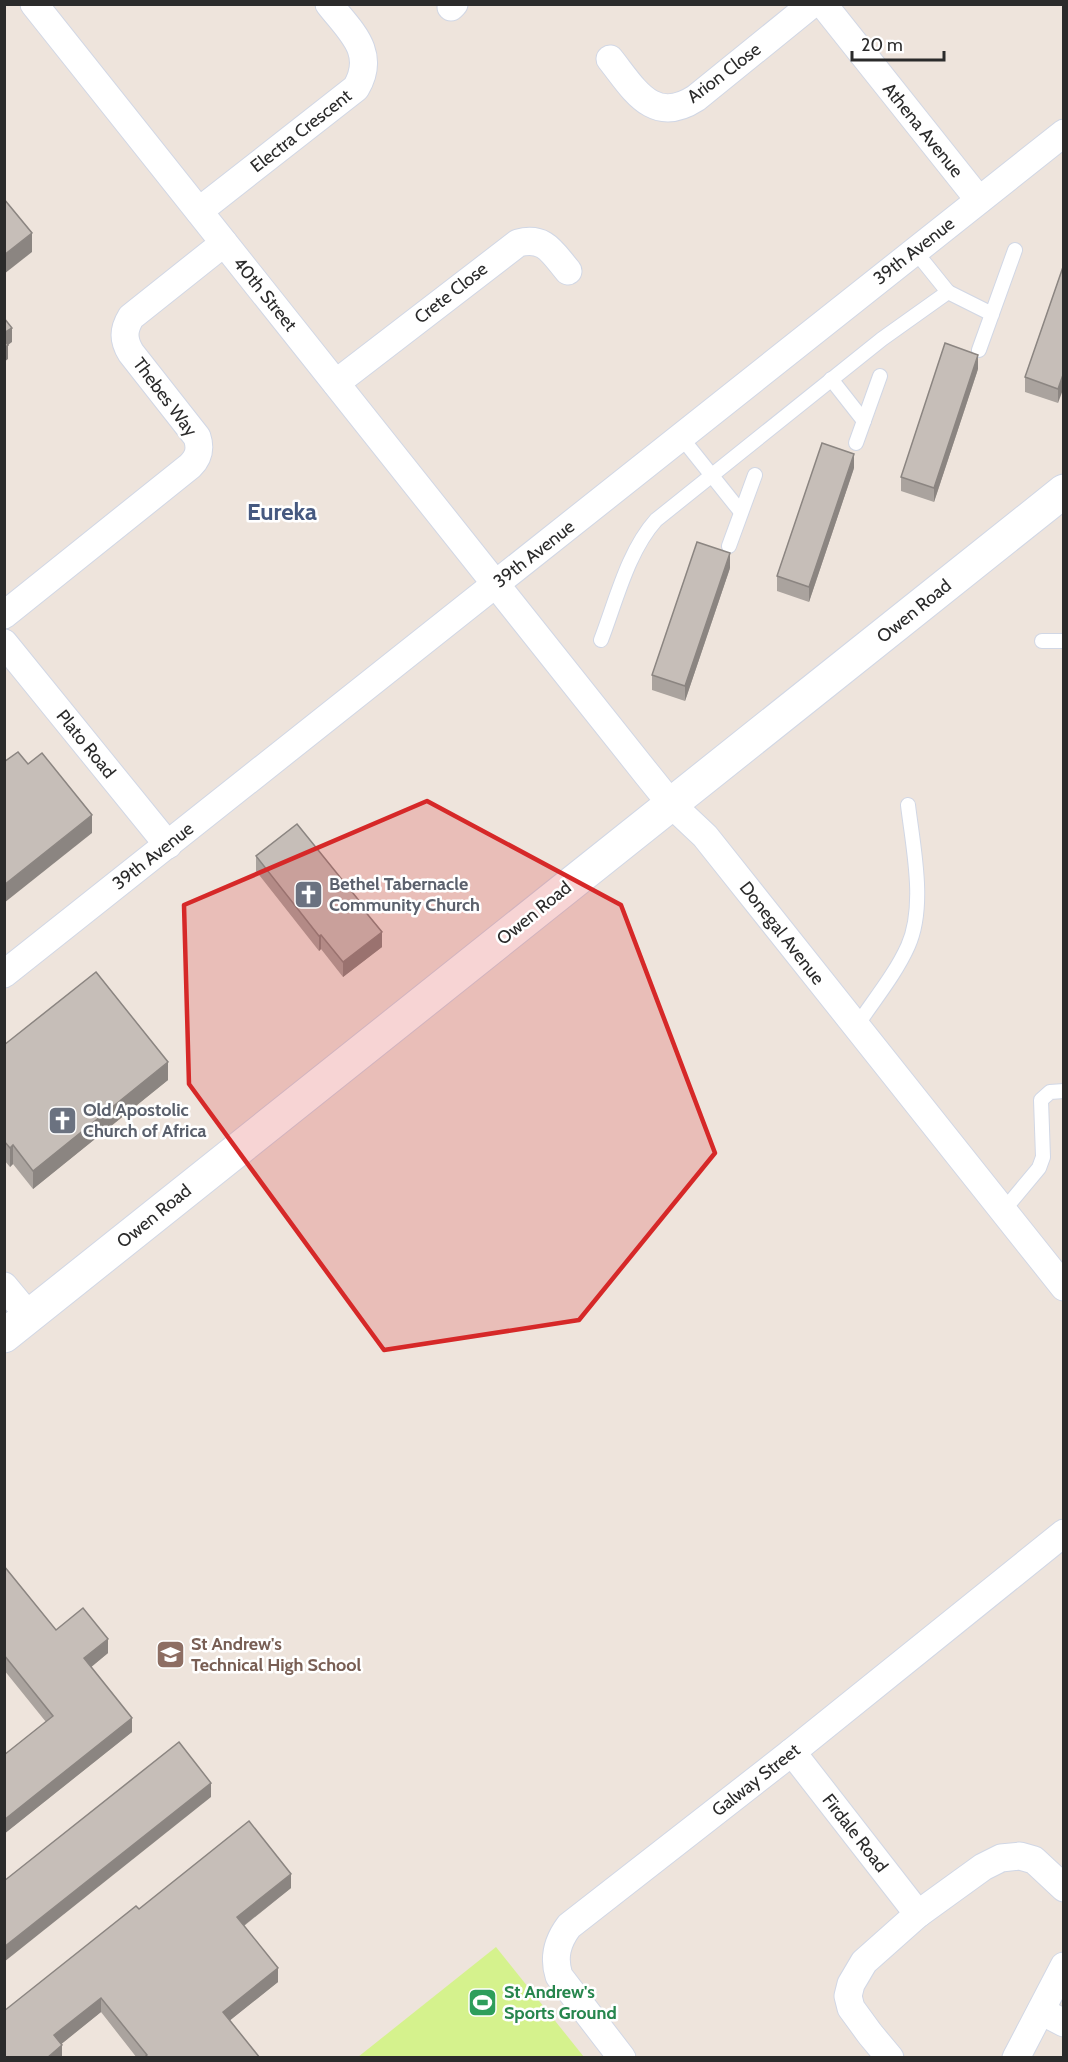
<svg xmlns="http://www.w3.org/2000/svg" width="1068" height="2062" font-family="Cabin,sans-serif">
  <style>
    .pitch { fill: #d5f28d }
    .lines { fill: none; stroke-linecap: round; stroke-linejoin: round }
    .lane-casing { stroke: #d1d7e5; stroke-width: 16 }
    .street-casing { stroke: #d1d7e5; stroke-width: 29 }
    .secondary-casing { stroke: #d1d7e5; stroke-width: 35 }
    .lane { stroke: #fff; stroke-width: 14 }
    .street { stroke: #fff; stroke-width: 27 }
    .secondary { stroke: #fff; stroke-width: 33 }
    .wall { fill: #aaa39e }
    .shaded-wall { fill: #8b8581 }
    .building { fill: #c6beb8; stroke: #8b8581; stroke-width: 1.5 }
    .marked { fill: #d62828; fill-opacity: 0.2; stroke: #d62828; stroke-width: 4.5; stroke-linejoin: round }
    .labels { text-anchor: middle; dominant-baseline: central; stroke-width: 5; stroke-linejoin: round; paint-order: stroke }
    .street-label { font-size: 18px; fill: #2b2b2b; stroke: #fff }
    .worship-label { font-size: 18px; font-weight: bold; fill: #5b616d; stroke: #fff; text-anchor: start }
    .education-label { font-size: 18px; font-weight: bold; fill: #785e54; stroke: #fff; text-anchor: start }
    .leisure-label { font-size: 18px; font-weight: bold; fill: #27864d; stroke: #fff; text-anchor: start }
    .district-label { font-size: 24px; font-weight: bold; fill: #465980; stroke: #fff }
  </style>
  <rect width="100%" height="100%" fill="#eee4dc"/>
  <!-- pitch -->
  <path class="pitch" d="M 496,1947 L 584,2057 L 358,2057 Z"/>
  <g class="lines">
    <defs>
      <g id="lane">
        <path d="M 948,292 L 992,314"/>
        <path d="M 979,350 L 1015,250"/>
        <path d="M 831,379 L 864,421"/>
        <path d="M 681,437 L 741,512"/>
        <path d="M 856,443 L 880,376"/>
        <path d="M 729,546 L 755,475"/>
        <path d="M 601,640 C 616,601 628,551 656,520 L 882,339 L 948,292 L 915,251"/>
        <path d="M 1042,641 L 1064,641"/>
        <path d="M 856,1027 C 873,1001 895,975 908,946 C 926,906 913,847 908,805"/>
        <path d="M 1003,1211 L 1039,1168 L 1043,1157 L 1041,1100 L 1050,1092 L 1064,1091"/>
      </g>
      <g id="street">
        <path d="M 34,4 L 646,773 L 671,804 L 705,836 L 1064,1287"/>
        <path d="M 823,4 L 979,200"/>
        <path d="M 451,7 L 454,4"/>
        <path d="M 610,59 C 634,89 653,126 696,98 L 812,4"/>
        <path d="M 199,211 L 356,88 C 377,52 350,31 329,4"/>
        <path d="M 336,383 L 518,243 C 545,236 552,252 568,271"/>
        <path d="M 4,615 L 190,466 C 199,457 201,449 197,437 L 131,353 C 123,340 123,330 131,317 L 224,243"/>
        <path d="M 4,643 L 168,845"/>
        <path d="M 4,974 L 1064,133"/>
        <path d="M 4,1286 L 29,1316"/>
        <path d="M 792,1752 L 918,1914"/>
        <path d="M 1041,2011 L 1064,2023"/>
        <path d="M 622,2058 L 559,1976 C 553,1957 557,1942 569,1926 L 792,1752 L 1064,1533"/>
        <path d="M 890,2058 L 870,2034 L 851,2008 L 848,1996 L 851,1984 L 864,1962 L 918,1914 L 983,1867 L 1001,1858 L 1020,1856 L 1034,1860 L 1064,1888"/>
        <path d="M 1016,2058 L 1064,1966"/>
      </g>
      <path id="secondary" d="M 4,1336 L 1064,491"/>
    </defs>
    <!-- lane casing -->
    <use href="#lane" class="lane-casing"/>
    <!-- street casing -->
    <use href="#street" class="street-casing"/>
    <!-- secondary casing -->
    <use href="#secondary" class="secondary-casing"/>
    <!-- lane -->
    <use href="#lane" class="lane"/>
    <!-- street -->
    <use href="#street" class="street"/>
    <!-- secondary -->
    <use href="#secondary" class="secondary"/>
  </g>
  <!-- wall -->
  <g class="wall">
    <path d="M 1064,264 L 1058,403 L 1025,392 L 1025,377 Z"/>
    <path d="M 978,369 L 934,502 L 901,491 L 901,477 Z"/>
    <path d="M 854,468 L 809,602 L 777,591 L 777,576 Z"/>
    <path d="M 730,568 L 685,701 L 652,690 L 652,675 Z"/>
    <path d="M 256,856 L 361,906 L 382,947 L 343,977 L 321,949 L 319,951 L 256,871 Z"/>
    <path d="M 4,1045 L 168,1080 L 33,1189 L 13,1164 L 10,1167 L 4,1160 Z"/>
    <path d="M 4,1566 L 56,1630 L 108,1653 L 91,1667 L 132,1732 L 4,1834 L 4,1755 L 46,1722 L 4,1670 Z"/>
    <path d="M 291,1888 L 244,1926 L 278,1982 L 230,2020 L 260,2058 L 137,2058 L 101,2012 L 61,2044 L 62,2058 L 4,2058 L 139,1909 Z"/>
  </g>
  <!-- shaded-wall -->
  <g class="shaded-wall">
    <path d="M 32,233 L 32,252 L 4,274 L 4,255 Z"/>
    <path d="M 12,328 L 12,342 L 8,345 L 8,359 L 4,362 L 4,333 Z"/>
    <path d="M 978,355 L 978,369 L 934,502 L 934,488 Z"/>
    <path d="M 1064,372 L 1064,387 L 1058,403 L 1058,389 Z"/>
    <path d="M 854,454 L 854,468 L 809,602 L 809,587 Z"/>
    <path d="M 730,553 L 730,568 L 685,701 L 685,686 Z"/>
    <path d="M 92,815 L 92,833 L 4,903 L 4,885 Z"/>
    <path d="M 382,932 L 382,947 L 343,977 L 343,962 Z"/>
    <path d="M 321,935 L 321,949 L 319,951 L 319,936 Z"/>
    <path d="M 168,1062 L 168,1080 L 33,1189 L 33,1171 Z"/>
    <path d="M 13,1145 L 13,1164 L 10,1167 L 10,1148 Z"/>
    <path d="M 108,1639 L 108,1653 L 84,1673 L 84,1658 Z"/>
    <path d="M 132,1718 L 132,1732 L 4,1834 L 4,1820 Z"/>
    <path d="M 211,1783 L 211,1797 L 4,1962 L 4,1947 Z"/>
    <path d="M 291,1874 L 291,1888 L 237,1931 L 237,1917 Z"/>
    <path d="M 278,1968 L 278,1982 L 223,2026 L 223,2012 Z"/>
    <path d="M 101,1998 L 101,2012 L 54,2050 L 54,2035 Z"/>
    <path d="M 62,2045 L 62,2058 L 47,2058 Z"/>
  </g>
  <!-- building -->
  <g class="building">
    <path d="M 4,199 L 32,233 L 4,255 Z"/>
    <path d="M 1064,264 L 1064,372 L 1058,389 L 1025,377 Z"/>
    <path d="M 4,318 L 12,328 L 4,333 Z"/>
    <path d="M 4,340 L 8,345 L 4,348 Z"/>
    <path d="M 945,343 L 978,355 L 934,488 L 901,477 Z"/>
    <path d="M 822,443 L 854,454 L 809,587 L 777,576 Z"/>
    <path d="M 697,542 L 730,553 L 685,686 L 652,675 Z"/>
    <path d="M 18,752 L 28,764 L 42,753 L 92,815 L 4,885 L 4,762 Z"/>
    <path d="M 297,824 L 361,903 L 359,904 L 382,932 L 343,962 L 321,935 L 319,936 L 256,856 Z"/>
    <path d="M 96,972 L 168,1062 L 33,1171 L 13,1145 L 10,1148 L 4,1141 L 4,1045 Z"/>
    <path d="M 4,1566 L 56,1630 L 83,1608 L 108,1639 L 84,1658 L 132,1718 L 4,1820 L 4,1755 L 53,1716 L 4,1655 Z"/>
    <path d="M 179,1742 L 211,1783 L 4,1947 L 4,1881 Z"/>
    <path d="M 249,1821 L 291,1874 L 237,1917 L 278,1968 L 223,2012 L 260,2058 L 144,2058 L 147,2055 L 101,1998 L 54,2035 L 62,2045 L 47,2058 L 4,2058 L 4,2011 L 136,1906 L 139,1909 Z"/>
  </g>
  <!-- marked area -->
  <path class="marked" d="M 427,801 L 621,905 L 715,1153 L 579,1320 L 384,1350 L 189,1084 L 184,905 Z"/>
  <!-- icons -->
  <defs>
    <symbol id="church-square" viewBox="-11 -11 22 22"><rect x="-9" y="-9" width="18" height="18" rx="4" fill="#6b7280" stroke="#fff"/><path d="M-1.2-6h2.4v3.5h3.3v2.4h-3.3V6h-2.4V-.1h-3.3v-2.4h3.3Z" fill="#fff"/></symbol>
    <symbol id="school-square" viewBox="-11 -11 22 22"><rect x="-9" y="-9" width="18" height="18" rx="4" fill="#8d6e63" stroke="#fff"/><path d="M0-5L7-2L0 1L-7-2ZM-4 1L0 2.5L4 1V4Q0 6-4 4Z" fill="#fff"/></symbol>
    <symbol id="stadium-square" viewBox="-11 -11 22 22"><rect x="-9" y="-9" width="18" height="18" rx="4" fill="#2e9e5b" stroke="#fff"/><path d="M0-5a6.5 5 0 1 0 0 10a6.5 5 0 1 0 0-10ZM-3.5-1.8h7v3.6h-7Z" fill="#fff"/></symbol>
  </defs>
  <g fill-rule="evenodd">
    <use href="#church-square" x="292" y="878" width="33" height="33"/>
    <use href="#church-square" x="46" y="1104" width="33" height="33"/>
    <use href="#school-square" x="154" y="1638" width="33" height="33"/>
    <use href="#stadium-square" x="466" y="1986" width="33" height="33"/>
  </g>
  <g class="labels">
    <!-- street labels -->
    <g class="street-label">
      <text transform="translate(724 73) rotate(-37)">Arion Close</text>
      <text transform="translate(923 130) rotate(51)">Athena Avenue</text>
      <text transform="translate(301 131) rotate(-38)">Electra Crescent</text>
      <text transform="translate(914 251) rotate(-38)">39th Avenue</text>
      <text transform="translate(451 293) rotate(-38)">Crete Close</text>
      <text transform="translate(265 294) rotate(51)">40th Street</text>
      <text transform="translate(165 397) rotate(53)">Thebes Way</text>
      <text transform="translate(534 554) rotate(-38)">39th Avenue</text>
      <text transform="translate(914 611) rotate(-39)">Owen Road</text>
      <text transform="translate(86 744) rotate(51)">Plato Road</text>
      <text transform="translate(153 856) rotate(-38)">39th Avenue</text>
      <text transform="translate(534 913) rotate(-39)">Owen Road</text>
      <text transform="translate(782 933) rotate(52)">Donegal Avenue</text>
      <text transform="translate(154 1216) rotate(-39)">Owen Road</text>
      <text transform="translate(756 1780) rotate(-38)">Galway Street</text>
      <text transform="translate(855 1833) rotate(52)">Firdale Road</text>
    </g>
    <!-- worship labels -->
    <g class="worship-label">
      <text x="329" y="884">Bethel Tabernacle<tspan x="329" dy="21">Community Church</tspan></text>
      <text x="83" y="1110">Old Apostolic<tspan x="83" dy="21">Church of Africa</tspan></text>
    </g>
    <!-- education labels -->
    <g class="education-label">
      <text x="191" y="1644">St Andrew's<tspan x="191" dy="21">Technical High School</tspan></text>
    </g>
    <!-- leisure labels -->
    <g class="leisure-label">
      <text x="504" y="1992">St Andrew's<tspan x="504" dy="21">Sports Ground</tspan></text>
    </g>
    <!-- district labels -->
    <g class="district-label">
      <text x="282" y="511">Eureka</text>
    </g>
  </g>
  <!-- border -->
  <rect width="1068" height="2062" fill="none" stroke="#2b2b2b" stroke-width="12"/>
  <!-- scale -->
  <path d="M852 51v9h92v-9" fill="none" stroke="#2b2b2b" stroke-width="3"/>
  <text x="861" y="51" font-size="18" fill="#2b2b2b" stroke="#ffffff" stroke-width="4.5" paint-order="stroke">20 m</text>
</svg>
